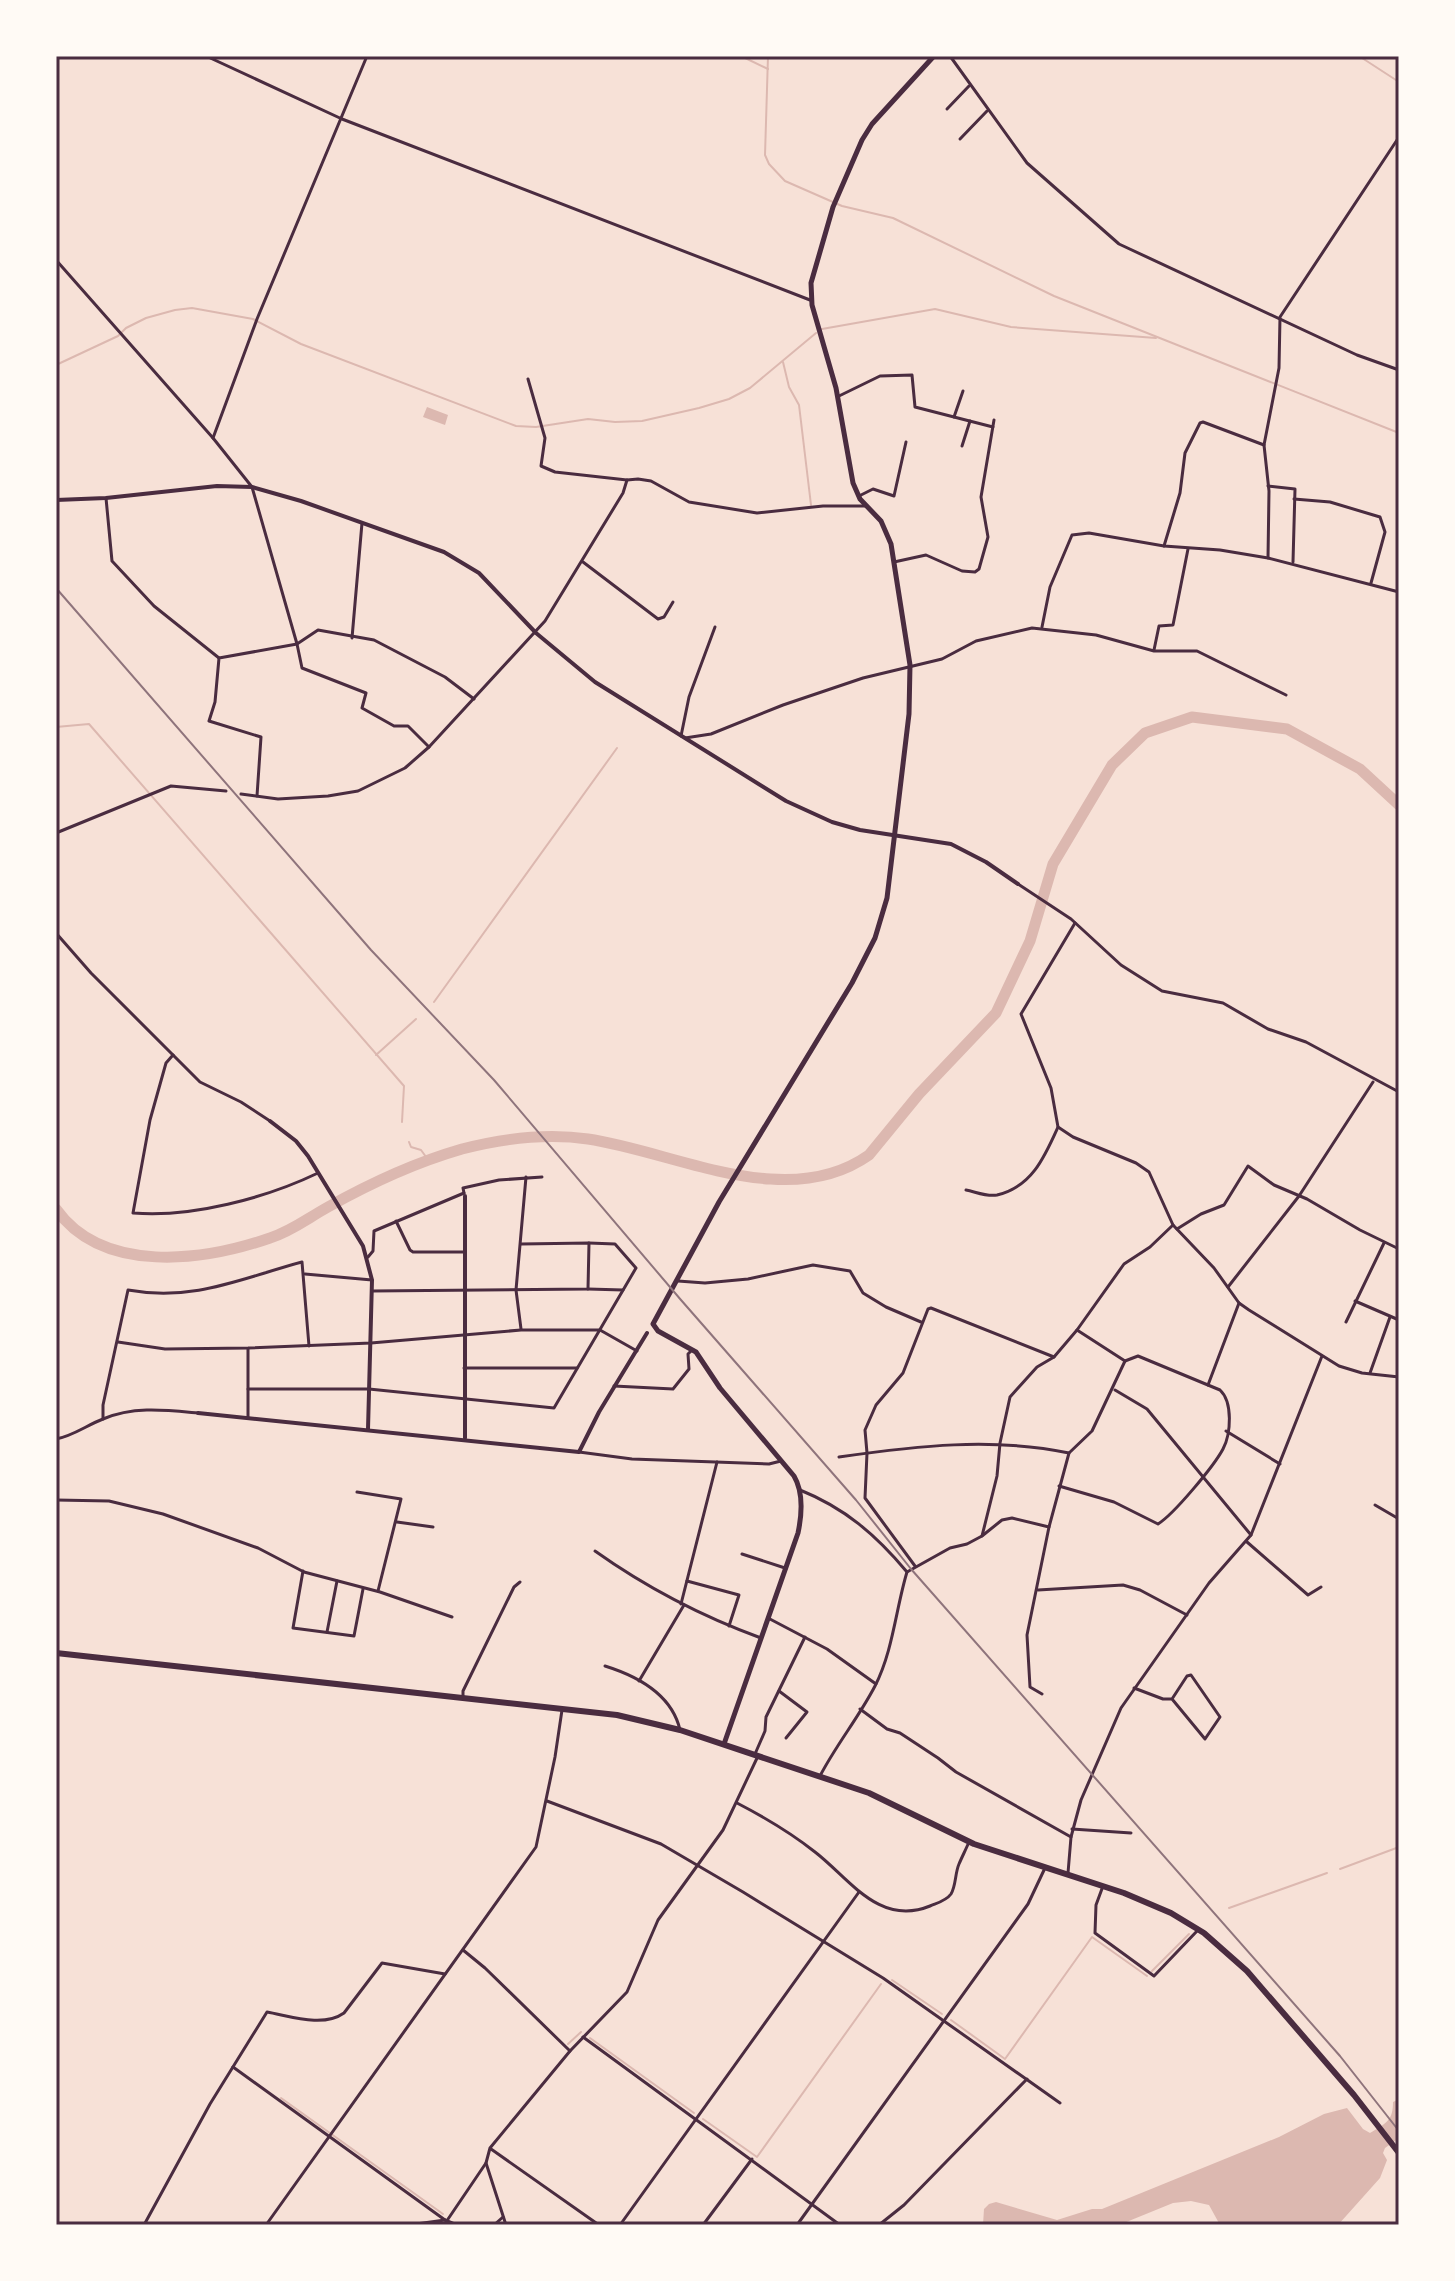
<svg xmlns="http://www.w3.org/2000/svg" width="1455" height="2281" font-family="Ubuntu,sans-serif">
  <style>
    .water { fill: #dcb8b0 }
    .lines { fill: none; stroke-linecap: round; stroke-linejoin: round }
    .stream { stroke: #dcb8b0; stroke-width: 2 }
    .river { stroke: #dcb8b0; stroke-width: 11 }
    .minor { stroke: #4a2c40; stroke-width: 3 }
    .tertiary { stroke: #4a2c40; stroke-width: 4 }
    .secondary { stroke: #4a2c40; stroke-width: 5 }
    .trunk { stroke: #4a2c40; stroke-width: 6 }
    .rail { stroke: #8f747c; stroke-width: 2 }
    .neatline { fill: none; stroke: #4a2c40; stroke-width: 3 }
  </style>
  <rect width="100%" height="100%" fill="#f7e1d7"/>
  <!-- water -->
  <g class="water">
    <path d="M 427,407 L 448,415 L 445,425 L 423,417 Z"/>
    <path d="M 1399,2099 L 1399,2138 L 1385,2148 L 1383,2153 L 1387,2160 L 1380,2178 L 1338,2225 L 1220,2225 L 1209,2205 L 1191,2201 L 1173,2203 L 1119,2225 L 983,2225 L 984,2209 L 989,2204 L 996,2202 L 1057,2220 L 1092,2209 L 1102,2209 L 1279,2137 L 1324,2114 L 1347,2108 L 1363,2129 L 1370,2133 C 1387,2123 1393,2120 1393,2102 Z"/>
  </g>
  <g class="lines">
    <!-- stream -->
    <g class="stream">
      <path d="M 741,56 L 768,69"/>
      <path d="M 768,56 L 765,155 L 769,164 L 785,181 L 842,206 L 893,218 L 1054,296 L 1399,433"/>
      <path d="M 1359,56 L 1399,82"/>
      <path d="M 822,329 L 935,309 L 1011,327 L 1156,338"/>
      <path d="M 783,362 L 789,387 L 799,405 L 811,505"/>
      <path d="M 56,365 L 118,336 L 126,328 L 146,318 L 175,310 L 192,308 L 253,319 L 301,344 L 516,426 L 536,427 L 588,419 L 615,422 L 642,421 L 699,408 L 729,399 L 750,388 L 816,333"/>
      <path d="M 56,727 L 89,724 L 404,1086 L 402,1122"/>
      <path d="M 434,1002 L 617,748"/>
      <path d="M 376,1055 L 416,1019"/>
      <path d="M 409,1142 L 411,1147 L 421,1150 L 429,1161"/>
      <path d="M 1340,1869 L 1399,1847"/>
      <path d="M 1229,1908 L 1327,1873"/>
      <path d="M 1152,1971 L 1189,1934"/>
      <path d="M 892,1980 L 942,2014"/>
      <path d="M 951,2020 L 1005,2059 L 1092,1937 L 1147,1976"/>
      <path d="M 590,2038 L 694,2113"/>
      <path d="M 568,2044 L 581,2032"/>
      <path d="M 281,2098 L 443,2214"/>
      <path d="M 703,2119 L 757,2157 L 881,1984"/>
    </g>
    <!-- river -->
    <path class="river" d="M 56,1209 C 103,1275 204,1261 270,1238 C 292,1231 308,1218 328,1207 C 369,1184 417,1162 462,1149 C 501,1139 547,1133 588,1139 C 676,1152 787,1213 869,1155 L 919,1094 L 996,1013 L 1030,941 L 1053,864 L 1112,765 L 1145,733 L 1192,717 L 1287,729 L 1360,769 L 1399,805"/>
    <!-- minor -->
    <g class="minor">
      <path d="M 206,56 L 342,119 L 810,300"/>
      <path d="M 950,56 L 1027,163 L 1119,244 L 1357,355 L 1399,370"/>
      <path d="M 947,109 L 969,86"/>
      <path d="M 960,139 L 987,111"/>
      <path d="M 56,260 L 213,438 L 252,487 L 297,644 L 302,668 L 366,693 L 362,708 L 394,726 L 408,726 L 429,747"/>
      <path d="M 528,379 L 545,438 L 541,466 L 555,472 L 627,480 L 638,479 L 651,481 L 689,502 L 757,513 L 823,506 L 867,506"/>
      <path d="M 839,396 L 880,376 L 912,375 L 915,407 L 993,427"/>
      <path d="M 954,417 L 963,391"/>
      <path d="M 213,438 L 257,319 L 367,56"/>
      <path d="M 962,446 L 970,421"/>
      <path d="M 1268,486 L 1295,489 L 1293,562"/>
      <path d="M 859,496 L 873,489 L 894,496 L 906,442"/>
      <path d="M 106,498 L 112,561 L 154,606 L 219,658"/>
      <path d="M 1294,499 L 1330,502 L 1380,517 L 1385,532 L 1371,583"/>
      <path d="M 1164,546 L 1180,493 L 1185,453 L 1200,423 L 1203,422 L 1264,445"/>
      <path d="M 1268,558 L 1269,491 L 1264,445 L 1279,368 L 1280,317 L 1399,137"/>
      <path d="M 583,562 L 658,619 L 664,617 L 673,602"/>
      <path d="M 894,562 L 926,555 L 962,571 L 975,572 L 979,569 L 988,537 L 981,497 L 994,420"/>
      <path d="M 1042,627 L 1050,587 L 1072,535 L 1089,533 L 1164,546 L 1220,550 L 1268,558 L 1399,592"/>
      <path d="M 352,638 L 362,523"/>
      <path d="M 1154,650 L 1159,626 L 1173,625 L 1188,549"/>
      <path d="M 681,736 L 689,697 L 715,627"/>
      <path d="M 685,738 L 711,734 L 783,705 L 863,678 L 942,659 L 976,641 L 1032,628 L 1096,635 L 1154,651 L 1197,651 L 1286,695"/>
      <path d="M 241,794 L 278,799 L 328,796 L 358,791 L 405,768 L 429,747 L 545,621 L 623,493 L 627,480"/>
      <path d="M 257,796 L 261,737 L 209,721 L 215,702 L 219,658 L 297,644 L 318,630 L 374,640 L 445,677 L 474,699"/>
      <path d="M 56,833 L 171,786 L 226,791"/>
      <path d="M 1018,884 L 1071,919 L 1121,965 L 1162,991 L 1223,1003 L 1268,1029 L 1306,1042 L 1399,1092"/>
      <path d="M 1075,923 L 1021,1014 L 1051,1088 L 1058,1127 L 1073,1137 L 1136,1163 L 1149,1172 L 1173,1225 L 1214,1268 L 1239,1303 L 1249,1310 L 1339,1366 L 1362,1373 L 1399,1377"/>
      <path d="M 56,933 L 91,973 L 200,1082 L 241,1102 L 270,1121"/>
      <path d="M 173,1055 L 166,1063 L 150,1120 L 133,1213 C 191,1218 266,1198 318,1173"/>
      <path d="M 966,1190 C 976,1192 987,1197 997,1195 C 1032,1187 1045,1156 1058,1127"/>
      <path d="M 464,1193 L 463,1188 L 499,1180 L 542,1177"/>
      <path d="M 396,1221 L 410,1250 L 413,1252 L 464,1252"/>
      <path d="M 1177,1229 L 1201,1214 L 1224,1205 L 1248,1166 L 1274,1185 L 1307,1199 L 1360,1230 L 1399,1249"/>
      <path d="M 368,1257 L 373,1251 L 374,1231 L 464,1193"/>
      <path d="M 305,1274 L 372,1280"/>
      <path d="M 678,1281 L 705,1283 L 748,1279 L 813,1265 L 850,1271 L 863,1293 L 886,1307 L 921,1322"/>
      <path d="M 1228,1287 L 1299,1196 L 1373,1082"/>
      <path d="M 588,1289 L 623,1290"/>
      <path d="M 372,1291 L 588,1289 L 589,1243 L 521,1244"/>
      <path d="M 1355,1301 L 1399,1320"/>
      <path d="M 1346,1322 L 1384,1243"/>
      <path d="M 521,1329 L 516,1290 L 526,1177"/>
      <path d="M 118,1342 L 165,1349 L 248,1348 L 371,1343 L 521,1330 L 600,1330 L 637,1351"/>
      <path d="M 464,1368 L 577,1368"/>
      <path d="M 1370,1373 L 1390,1317"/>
      <path d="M 1208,1385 L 1239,1303"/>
      <path d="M 614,1386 L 673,1389 L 689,1369 L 688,1354 L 691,1351"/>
      <path d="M 248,1389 L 369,1389 L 554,1408 L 636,1268 L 615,1244 L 589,1243"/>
      <path d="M 1115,1390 L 1147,1409 L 1251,1535"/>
      <path d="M 248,1417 L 248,1349"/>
      <path d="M 103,1419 L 103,1405 L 128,1290 C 194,1302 242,1278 302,1262 L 309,1346"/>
      <path d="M 1226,1431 L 1280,1464"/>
      <path d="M 56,1439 C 73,1436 87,1425 103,1419 C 134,1406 165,1410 198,1413"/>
      <path d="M 579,1452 L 632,1459 L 769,1464 L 781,1461"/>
      <path d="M 839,1457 C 916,1446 992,1437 1069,1453"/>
      <path d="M 1059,1486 L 1114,1502 L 1158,1524 C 1174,1514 1214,1466 1223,1449 C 1231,1434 1233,1402 1220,1390 L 1138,1356 L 1125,1361"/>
      <path d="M 800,1490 C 845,1508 876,1535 907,1572"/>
      <path d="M 357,1492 L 401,1499 L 378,1591"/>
      <path d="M 56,1500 L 109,1501 L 163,1514 L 258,1548 L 304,1572 L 380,1592 L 452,1617"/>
      <path d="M 1375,1505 L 1399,1519"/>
      <path d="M 397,1522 L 433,1527"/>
      <path d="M 982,1536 L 997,1476 L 1000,1443 L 1010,1397 L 1037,1367 L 1054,1357 L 1077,1330 L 1124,1264 L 1150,1247 L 1173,1225"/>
      <path d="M 1247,1542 L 1308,1595 L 1321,1587"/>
      <path d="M 595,1551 C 647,1588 701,1616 761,1638"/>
      <path d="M 742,1554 L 785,1568"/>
      <path d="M 915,1566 L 865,1498 L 867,1453 L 865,1430 L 876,1405 L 903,1373 L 928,1309 L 931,1308 L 1054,1357"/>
      <path d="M 303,1571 L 293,1628 L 354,1636 L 363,1589"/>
      <path d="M 687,1581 L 739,1595 L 729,1626"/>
      <path d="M 1038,1590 L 1123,1585 L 1140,1590 L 1187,1615"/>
      <path d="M 681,1604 L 717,1462"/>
      <path d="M 768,1618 L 827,1649 L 876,1684"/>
      <path d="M 327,1632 L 337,1581"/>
      <path d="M 605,1666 C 637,1676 672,1695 680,1730"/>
      <path d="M 639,1681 L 684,1605"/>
      <path d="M 1134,1688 L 1163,1699 L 1172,1699 L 1205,1739 L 1220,1717 L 1191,1675 L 1187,1676 L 1172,1699"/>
      <path d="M 779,1691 L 807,1712 L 786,1738"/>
      <path d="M 1042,1694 L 1030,1687 L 1027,1635 L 1049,1527 L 1069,1453 L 1092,1431 L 1125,1361 L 1077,1330"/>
      <path d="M 463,1697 L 463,1691 L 514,1587 L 520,1582"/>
      <path d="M 860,1709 L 887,1729 L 900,1733 L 938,1758 L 956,1772 L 1071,1837"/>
      <path d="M 755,1754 L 765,1731 L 766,1717 L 805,1637"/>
      <path d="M 820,1776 C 836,1745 859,1717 875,1686 C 893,1651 896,1608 907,1572 L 950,1548 L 967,1544 L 982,1536 L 1002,1520 L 1012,1518 L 1049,1527"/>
      <path d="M 547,1801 L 661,1844 L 743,1892 L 883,1978 L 1060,2103"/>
      <path d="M 737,1803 C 764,1817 791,1833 815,1852 C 849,1878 879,1927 930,1906 C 937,1903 946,1901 951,1894 C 956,1886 955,1873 959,1864 C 962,1857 966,1849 969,1842"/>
      <path d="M 1072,1829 L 1131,1833"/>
      <path d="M 1068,1873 L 1071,1837 L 1081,1800 L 1121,1708 L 1209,1583 L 1251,1535 L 1322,1356"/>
      <path d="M 1103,1886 L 1096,1905 L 1095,1933 L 1154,1976 L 1198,1930"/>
      <path d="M 463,1950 L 485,1968 L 570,2051"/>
      <path d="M 583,2037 L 840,2225"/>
      <path d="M 233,2067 L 445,2220 L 457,2225"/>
      <path d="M 491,2149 L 599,2225"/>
      <path d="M 144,2225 L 210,2104 L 267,2012 C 290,2016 323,2028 344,2013 L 382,1963 L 445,1974"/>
      <path d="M 266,2225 L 536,1847 L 555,1757 L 562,1710"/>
      <path d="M 409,2225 L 445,2220"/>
      <path d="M 444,2225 L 486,2163"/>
      <path d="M 494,2225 L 503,2217"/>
      <path d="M 506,2225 L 486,2163 L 490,2148 L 570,2051 L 627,1992 L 658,1920 L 723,1830 L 758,1756"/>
      <path d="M 620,2225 L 859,1892"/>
      <path d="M 703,2225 L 752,2159"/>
      <path d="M 797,2225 L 1028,1904 L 1045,1868"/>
      <path d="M 879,2225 L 904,2205 L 1027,2079"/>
    </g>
    <!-- tertiary -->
    <g class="tertiary">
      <path d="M 56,500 L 106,498 L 217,486 L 252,487 L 301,501 L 444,552 L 479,573 L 536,633 L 595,682 L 786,801 L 832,822 L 860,830 L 951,844 L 986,862 L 1018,884"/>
      <path d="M 270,1121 L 296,1141 L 308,1156 L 363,1246 L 372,1280 L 368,1429"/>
      <path d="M 465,1196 L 465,1438"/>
      <path d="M 198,1413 L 579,1452 L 599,1412 L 647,1333"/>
    </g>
    <!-- secondary -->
    <path class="secondary" d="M 724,1744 L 798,1533 C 802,1514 804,1493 794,1476 L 720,1388 L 696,1352 L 658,1331 L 653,1324 L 719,1202 L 852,983 L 875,938 L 887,898 L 909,714 L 910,665 L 891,544 L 881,521 L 860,499 L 853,483 L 836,388 L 812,305 L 811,283 L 833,207 L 862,140 L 872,124 L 934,56"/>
    <!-- trunk -->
    <path class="trunk" d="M 56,1653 L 617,1715 L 680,1730 L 869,1793 L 974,1844 L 1124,1893 L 1171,1913 L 1204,1933 L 1247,1971 L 1354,2095 L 1399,2153"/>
    <!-- rail -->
    <path class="rail" d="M 56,588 L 371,950 L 494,1080 L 681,1300 L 856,1500 L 911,1569 L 1340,2056 L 1399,2131"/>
  </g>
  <!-- border -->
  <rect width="1455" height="2281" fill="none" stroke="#fffaf5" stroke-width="116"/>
  <rect x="58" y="58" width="1339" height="2165" class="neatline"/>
</svg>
